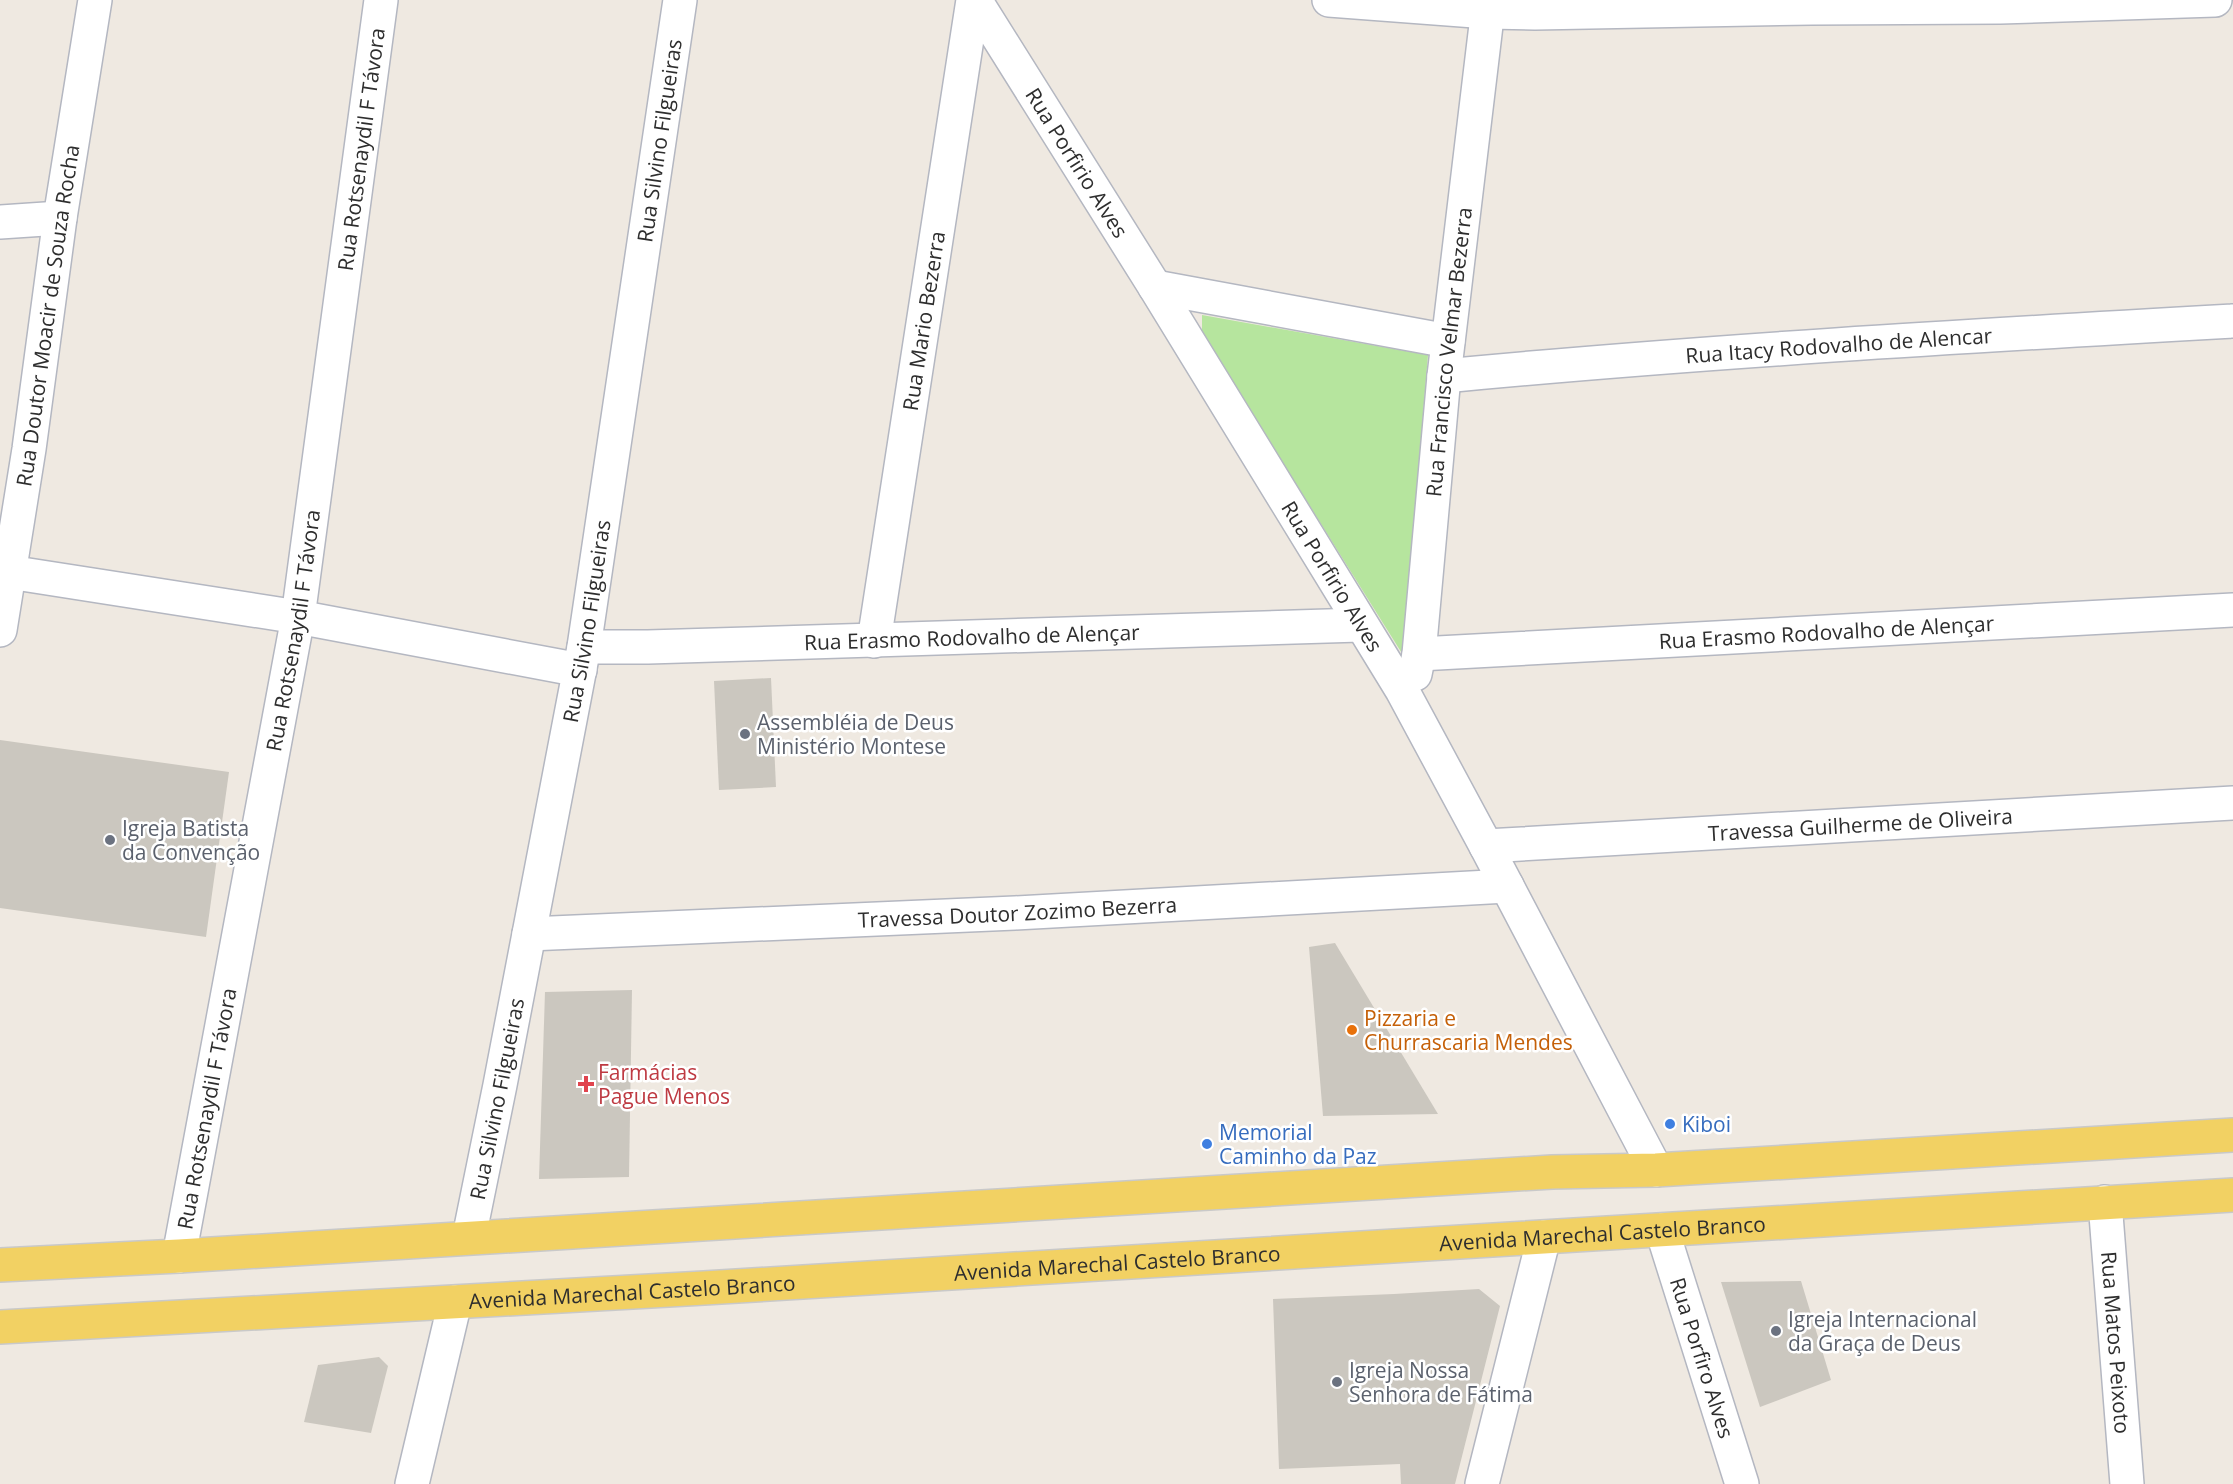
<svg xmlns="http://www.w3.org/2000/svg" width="2233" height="1484" font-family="'Open Sans',sans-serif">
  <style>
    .green { fill: #b6e59e }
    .building { fill: #cbc7bf }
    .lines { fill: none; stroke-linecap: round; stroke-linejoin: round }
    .minor-casing { stroke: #b4b7c1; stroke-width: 36 }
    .tertiary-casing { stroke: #b4b7c1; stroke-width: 36 }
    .primary-casing { stroke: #c9c9c9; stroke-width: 36 }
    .minor { stroke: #fff; stroke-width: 33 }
    .tertiary { stroke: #fff; stroke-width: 33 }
    .primary { stroke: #f2d163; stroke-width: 33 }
    .worship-dot { fill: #6b7280; stroke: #fff; stroke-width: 2 }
    .food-dot { fill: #e8710a; stroke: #fff; stroke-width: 2 }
    .health-dot { fill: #e0444e; stroke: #fff; stroke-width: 2 }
    .shop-dot { fill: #3f7fe0; stroke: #fff; stroke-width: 2 }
    .labels { text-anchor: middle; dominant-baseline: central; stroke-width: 5; stroke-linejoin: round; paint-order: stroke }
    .street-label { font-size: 21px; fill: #2e2e2e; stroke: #fff }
    .worship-label { font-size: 21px; fill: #5b616d; stroke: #fff; text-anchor: start }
    .food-label { font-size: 21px; fill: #c56008; stroke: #fff; text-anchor: start }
    .health-label { font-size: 21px; fill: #be3a42; stroke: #fff; text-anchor: start }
    .shop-label { font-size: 21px; fill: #366cbe; stroke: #fff; text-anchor: start }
  </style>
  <rect width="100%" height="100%" fill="#efe9e1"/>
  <!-- green -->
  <path class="green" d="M 1202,315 L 1428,355 L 1403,655 L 1202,334 Z"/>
  <!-- building -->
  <g class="building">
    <path d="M 771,678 L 776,787 L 719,790 L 714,681 Z"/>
    <path d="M 0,740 L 229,772 L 206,937 L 0,908 Z"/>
    <path d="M 1335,943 L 1438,1114 L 1323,1116 L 1309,947 Z"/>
    <path d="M 632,990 L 629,1177 L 539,1179 L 545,992 Z"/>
    <path d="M 1801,1281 L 1831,1380 L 1760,1407 L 1721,1282 Z"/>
    <path d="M 1479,1289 L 1500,1306 L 1455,1484 L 1401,1484 L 1400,1464 L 1279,1469 L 1273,1299 L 1394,1294 Z"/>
    <path d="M 379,1357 L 388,1366 L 371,1433 L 304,1422 L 318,1365 Z"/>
  </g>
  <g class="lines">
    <defs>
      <g id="minor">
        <path d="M 1329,0 L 1488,12 L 1535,13 L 1812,8 L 2000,7 L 2215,0"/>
        <path d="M 0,222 L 60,218"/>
        <path d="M 1155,287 L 1448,341"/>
        <path id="s1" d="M 1444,376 C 1706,351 1970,336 2233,321"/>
        <path d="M 0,573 L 9,572 L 298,617 L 580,670"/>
        <path id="s2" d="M 0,630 L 29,449 L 60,218 L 95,0"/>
        <path id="s3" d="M 874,641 L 973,0"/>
        <path id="s4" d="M 584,647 L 648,647 L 1360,625"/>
        <path id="s5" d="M 1419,654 L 2233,610"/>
        <path id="s6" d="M 1415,674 L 1419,654 L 1444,376 L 1489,0"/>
        <path id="s7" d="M 1486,846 L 2233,803"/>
        <path id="s8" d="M 529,934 L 1015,913 L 1507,886"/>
        <path id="s9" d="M 2105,1202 L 2127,1484"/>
        <path id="s10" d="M 1662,1230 L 1742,1484"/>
        <path id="s11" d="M 469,1237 L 500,1085 L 584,647 L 680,0"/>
        <path id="s12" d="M 179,1256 L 298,617 L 381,0"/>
        <path d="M 412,1484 L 455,1302"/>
        <path d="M 1482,1484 L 1544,1237"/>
      </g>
      <g id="tertiary">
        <path id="s13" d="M 975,0 L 1155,287 L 1402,690 L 1486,846 L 1656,1170"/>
      </g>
      <g id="primary">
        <path d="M 0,1265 L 179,1256 L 1552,1172 L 1656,1170 L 2233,1135"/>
        <path id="s14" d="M 0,1327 L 704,1288 L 2233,1195"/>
      </g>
    </defs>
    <!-- minor casing -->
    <use href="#minor" class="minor-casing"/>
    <!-- tertiary casing -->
    <use href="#tertiary" class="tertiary-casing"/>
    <!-- primary casing -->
    <use href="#primary" class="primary-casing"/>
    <!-- minor -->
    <use href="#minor" class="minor"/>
    <!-- tertiary -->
    <use href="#tertiary" class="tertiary"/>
    <!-- primary -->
    <use href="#primary" class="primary"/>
  </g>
  <!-- markers -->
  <g class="worship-dot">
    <circle cx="745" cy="734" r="6"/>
    <circle cx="110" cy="840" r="6"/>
    <circle cx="1776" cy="1331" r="6"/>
    <circle cx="1337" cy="1382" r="6"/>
  </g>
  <circle class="food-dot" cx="1352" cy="1030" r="6"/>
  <path class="health-dot" d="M583 1075h6v6h6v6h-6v6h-6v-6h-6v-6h6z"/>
  <g class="shop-dot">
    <circle cx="1670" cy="1124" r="6"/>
    <circle cx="1207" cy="1144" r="6"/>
  </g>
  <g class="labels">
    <!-- street labels -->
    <g class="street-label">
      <text stroke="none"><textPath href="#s11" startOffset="1113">Rua Silvino Filgueiras</textPath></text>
      <text stroke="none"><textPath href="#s12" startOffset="1122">Rua Rotsenaydil F Távora</textPath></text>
      <text stroke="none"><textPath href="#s13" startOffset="192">Rua Porfirio Alves</textPath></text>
      <text stroke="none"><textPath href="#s2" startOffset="318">Rua Doutor Moacir de Souza Rocha</textPath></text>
      <text stroke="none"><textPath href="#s3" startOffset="324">Rua Mario Bezerra</textPath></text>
      <text stroke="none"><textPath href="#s1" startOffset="396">Rua Itacy Rodovalho de Alencar</textPath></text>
      <text stroke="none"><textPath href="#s6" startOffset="324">Rua Francisco Velmar Bezerra</textPath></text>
      <text stroke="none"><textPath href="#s13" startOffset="678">Rua Porfirio Alves</textPath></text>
      <text stroke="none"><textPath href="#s11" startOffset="627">Rua Silvino Filgueiras</textPath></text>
      <text stroke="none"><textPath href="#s12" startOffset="636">Rua Rotsenaydil F Távora</textPath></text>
      <text stroke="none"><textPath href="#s5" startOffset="408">Rua Erasmo Rodovalho de Alençar</textPath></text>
      <text stroke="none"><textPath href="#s4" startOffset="388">Rua Erasmo Rodovalho de Alençar</textPath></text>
      <text stroke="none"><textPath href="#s7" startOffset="375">Travessa Guilherme de Oliveira</textPath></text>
      <text stroke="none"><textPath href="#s8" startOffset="489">Travessa Doutor Zozimo Bezerra</textPath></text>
      <text stroke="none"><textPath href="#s11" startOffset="141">Rua Silvino Filgueiras</textPath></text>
      <text stroke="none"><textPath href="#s12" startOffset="150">Rua Rotsenaydil F Távora</textPath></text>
      <text stroke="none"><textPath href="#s14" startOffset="1605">Avenida Marechal Castelo Branco</textPath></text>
      <text stroke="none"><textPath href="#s14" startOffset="1119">Avenida Marechal Castelo Branco</textPath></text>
      <text stroke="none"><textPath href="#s14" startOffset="633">Avenida Marechal Castelo Branco</textPath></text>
      <text stroke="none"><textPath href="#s9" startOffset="141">Rua Matos Peixoto</textPath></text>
      <text stroke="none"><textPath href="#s10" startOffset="134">Rua Porfiro Alves</textPath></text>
    </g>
    <!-- worship labels -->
    <g class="worship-label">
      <text x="757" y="722">Assembléia de Deus<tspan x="757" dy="24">Ministério Montese</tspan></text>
      <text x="122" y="828">Igreja Batista<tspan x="122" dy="24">da Convenção</tspan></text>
      <text x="1788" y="1319">Igreja Internacional<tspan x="1788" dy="24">da Graça de Deus</tspan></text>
      <text x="1349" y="1370">Igreja Nossa<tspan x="1349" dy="24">Senhora de Fátima</tspan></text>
    </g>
    <!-- food labels -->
    <g class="food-label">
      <text x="1364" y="1018">Pizzaria e<tspan x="1364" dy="24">Churrascaria Mendes</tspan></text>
    </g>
    <!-- health labels -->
    <g class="health-label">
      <text x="598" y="1072">Farmácias<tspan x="598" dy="24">Pague Menos</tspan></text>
    </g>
    <!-- shop labels -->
    <g class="shop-label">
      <text x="1682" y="1124">Kiboi</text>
      <text x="1219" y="1132">Memorial<tspan x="1219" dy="24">Caminho da Paz</tspan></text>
    </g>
  </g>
</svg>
